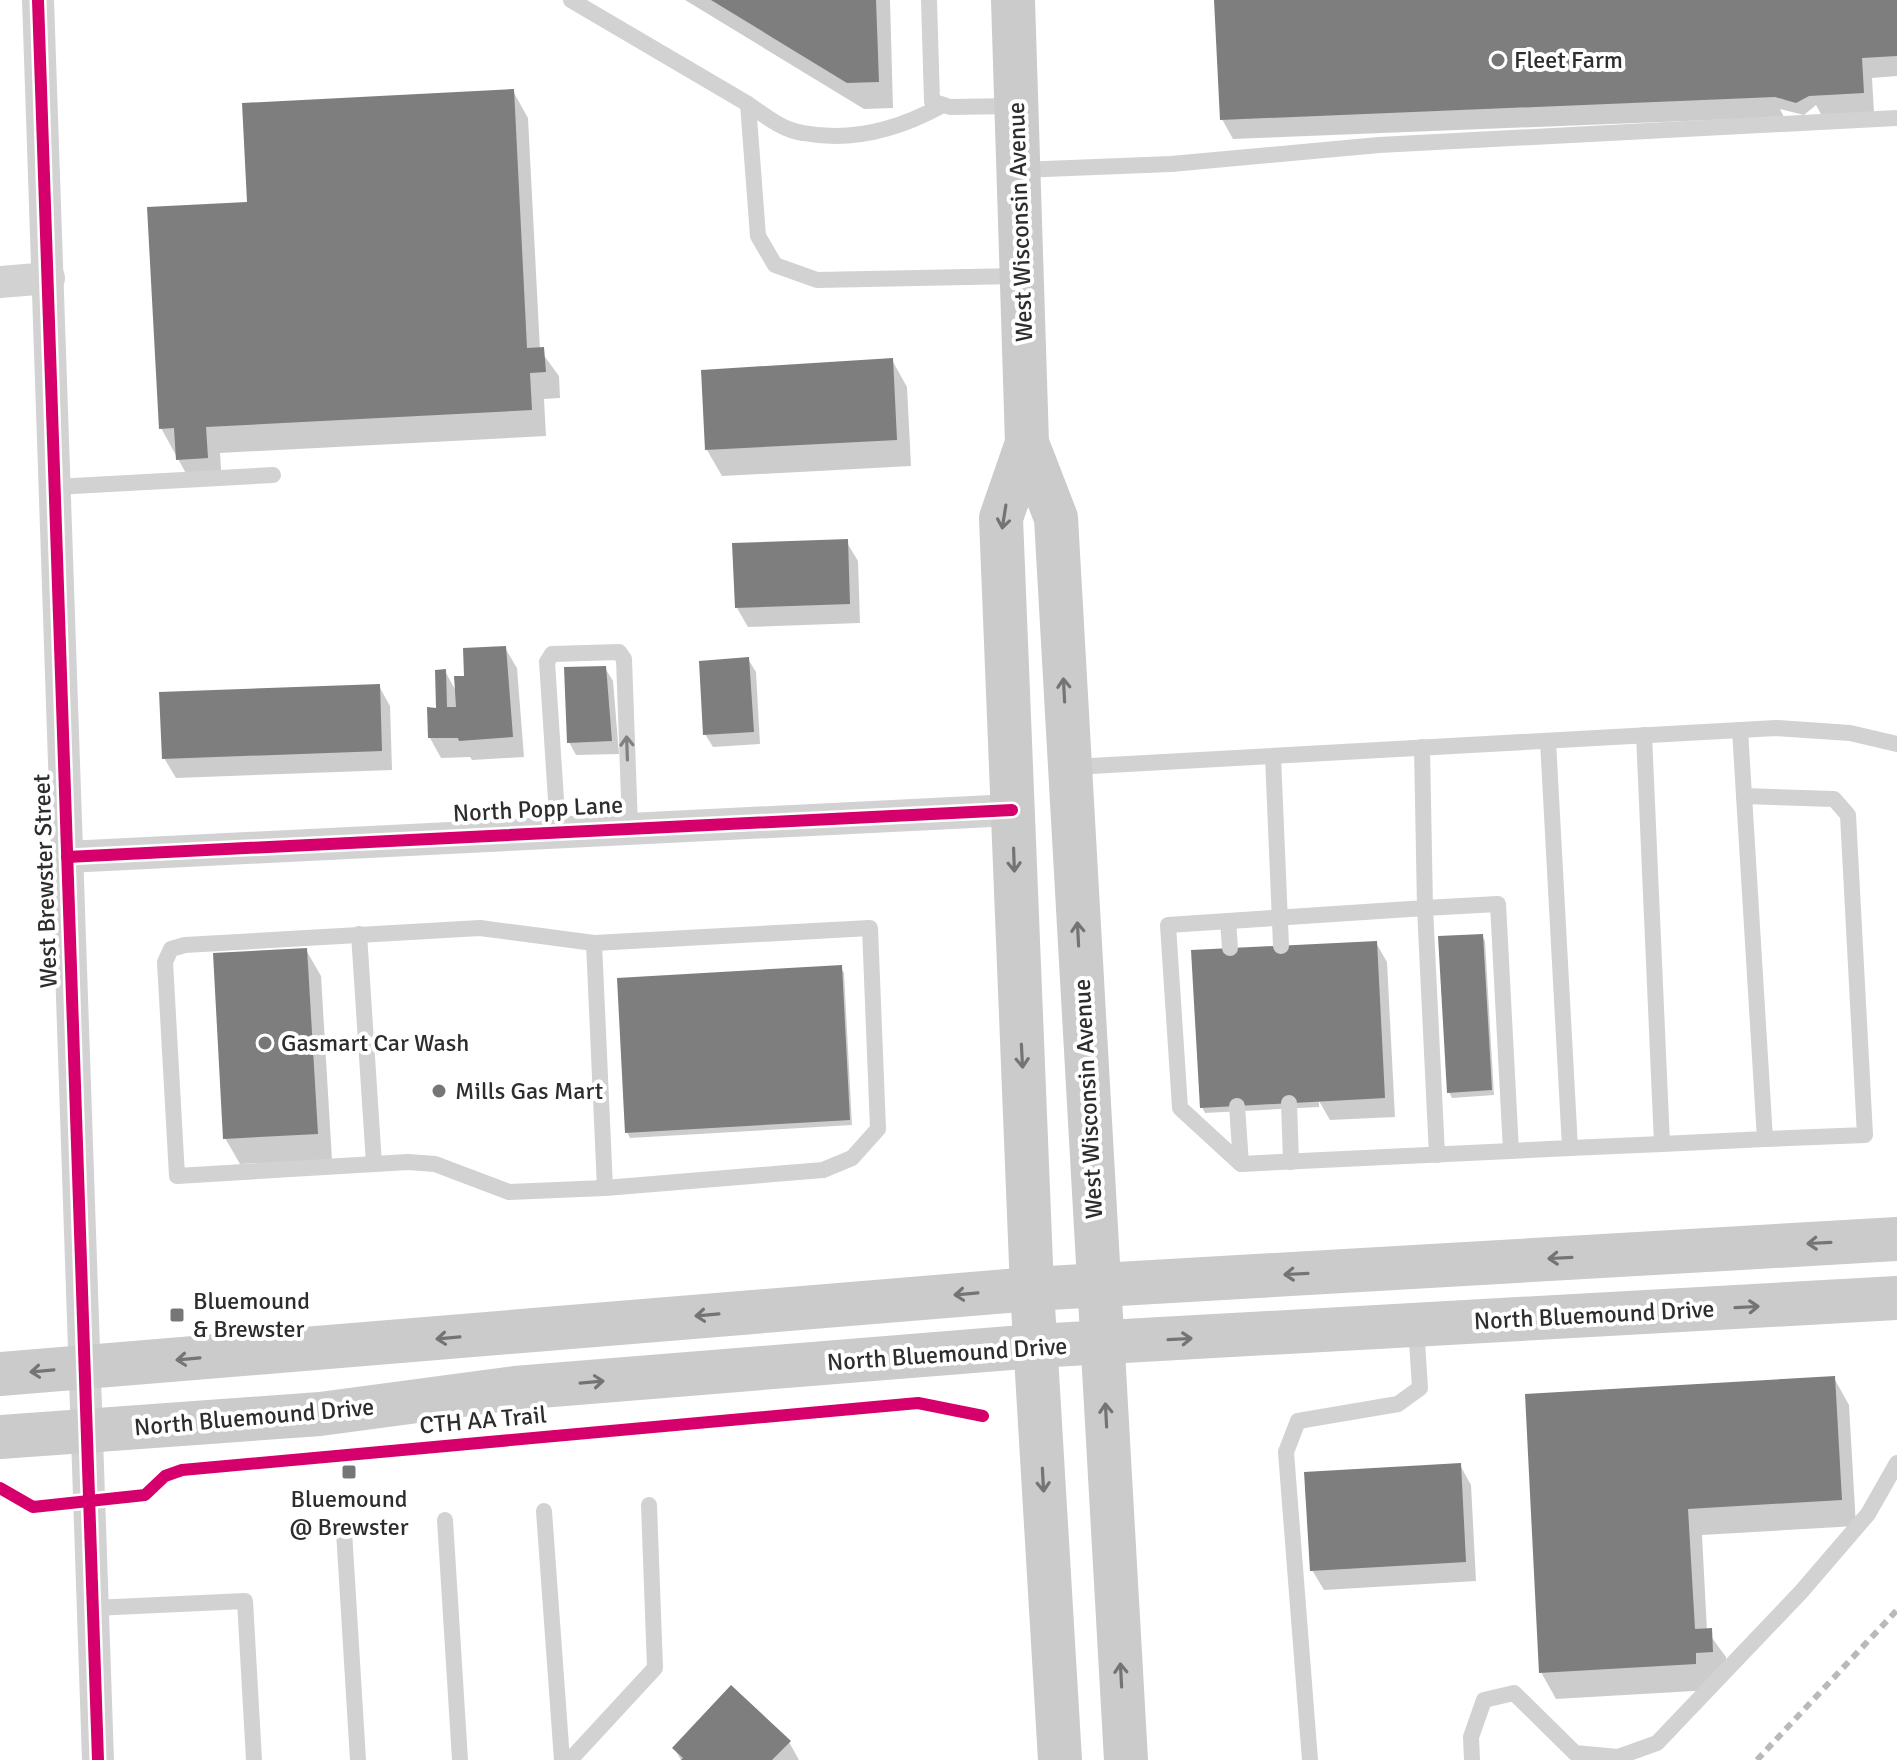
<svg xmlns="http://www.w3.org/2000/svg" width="1897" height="1760" font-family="Signika,sans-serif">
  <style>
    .shadow { fill: #0003 }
    .building { fill: #7e7e7e }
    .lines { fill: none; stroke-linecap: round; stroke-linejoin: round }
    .lane { stroke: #d2d2d2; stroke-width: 16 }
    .street { stroke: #d2d2d2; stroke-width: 32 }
    .secondary { stroke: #cbcbcb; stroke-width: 44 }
    .rail { stroke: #b9b9b9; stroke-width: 6; stroke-dasharray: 8 6; stroke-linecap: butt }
    .cycleway-casing { stroke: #fff; stroke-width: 17 }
    .cycleway { stroke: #d6006c; stroke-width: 12 }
    .oneway { stroke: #747474 }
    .oneway2 { stroke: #808080 }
    .poi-dot { fill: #767676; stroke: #fff; stroke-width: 3 }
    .labels { text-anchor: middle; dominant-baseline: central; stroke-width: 8; stroke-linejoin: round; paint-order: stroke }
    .poi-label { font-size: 24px; fill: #2d2d2d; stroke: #fff; text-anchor: start }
    .street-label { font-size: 24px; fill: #2d2d2d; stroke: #fff }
  </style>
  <rect width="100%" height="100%" fill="#fff"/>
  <!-- shadow -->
  <g class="shadow">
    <path d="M 685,0 L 890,0 L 893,108 L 864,109 Z"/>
    <path d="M 1216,0 L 1897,0 L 1897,76 L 1872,78 L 1874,113 L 1822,116 L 1816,105 L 1804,115 L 1780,109 L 1784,117 L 1233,139 L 1222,119 Z"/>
    <path d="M 513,91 L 528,118 L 540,350 L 559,376 L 560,398 L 544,399 L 546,436 L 220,453 L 222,484 L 193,486 L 161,428 L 249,204 Z"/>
    <path d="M 892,360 L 907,387 L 911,466 L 722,476 L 707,450 Z"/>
    <path d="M 846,541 L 858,561 L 860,623 L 748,627 L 737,608 Z"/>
    <path d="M 505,648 L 517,668 L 524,757 L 472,760 L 470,757 L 441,758 L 430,738 L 445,671 L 457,693 Z"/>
    <path d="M 748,659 L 756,672 L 760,744 L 713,747 L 705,734 Z"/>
    <path d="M 605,668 L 613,681 L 619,754 L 576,755 L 569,742 Z"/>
    <path d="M 379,686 L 390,706 L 392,770 L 176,778 L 164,758 Z"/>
    <path d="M 1482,936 L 1485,941 L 1494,1095 L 1452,1098 L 1449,1092 Z"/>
    <path d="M 1376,943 L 1387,962 L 1395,1117 L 1330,1120 L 1319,1101 L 1319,1107 L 1205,1113 L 1202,1107 Z"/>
    <path d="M 306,950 L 321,976 L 332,1160 L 240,1164 L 225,1138 Z"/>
    <path d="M 840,967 L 844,973 L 852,1125 L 630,1138 L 627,1132 Z"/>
    <path d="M 1834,1378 L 1849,1405 L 1856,1526 L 1702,1535 L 1707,1631 L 1726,1657 L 1727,1678 L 1711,1690 L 1556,1699 L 1541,1672 L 1527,1396 Z"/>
    <path d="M 1460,1465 L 1471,1485 L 1476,1581 L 1324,1590 L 1312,1570 Z"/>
    <path d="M 789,1742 L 799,1760 L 681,1760 L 674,1748 Z"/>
  </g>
  <!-- building -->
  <g class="building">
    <path d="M 711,0 L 876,0 L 879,82 L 847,83 Z"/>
    <path d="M 1214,0 L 1897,0 L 1897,56 L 1862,58 L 1864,93 L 1809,96 L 1796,103 L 1775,97 L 1220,120 Z"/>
    <path d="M 514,89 L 527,348 L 544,347 L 546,372 L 530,373 L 532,410 L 206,427 L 208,458 L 176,460 L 174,428 L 159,429 L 147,207 L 247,202 L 242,103 Z"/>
    <path d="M 893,358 L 897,440 L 705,450 L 701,370 Z"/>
    <path d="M 848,539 L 850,604 L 735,608 L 732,543 Z"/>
    <path d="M 506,646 L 513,737 L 459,741 L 458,738 L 428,738 L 427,707 L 436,708 L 435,670 L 446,669 L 447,707 L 456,707 L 454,676 L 464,676 L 463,648 Z"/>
    <path d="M 749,657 L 754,732 L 703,735 L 699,661 Z"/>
    <path d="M 606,666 L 612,741 L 567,743 L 564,667 Z"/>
    <path d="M 380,684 L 382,751 L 162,759 L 159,692 Z"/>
    <path d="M 1483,934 L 1492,1090 L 1447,1093 L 1438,936 Z"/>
    <path d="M 1377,941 L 1385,1098 L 1200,1108 L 1191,950 Z"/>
    <path d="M 307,948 L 318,1134 L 223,1139 L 213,953 Z"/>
    <path d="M 842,965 L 850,1120 L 625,1133 L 617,978 Z"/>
    <path d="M 1835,1376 L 1842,1500 L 1688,1509 L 1695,1629 L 1712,1628 L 1713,1652 L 1696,1653 L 1696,1664 L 1539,1673 L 1525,1394 Z"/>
    <path d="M 1461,1463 L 1466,1562 L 1310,1571 L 1304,1472 Z"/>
    <path d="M 731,1685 L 791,1741 L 772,1760 L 681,1760 L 683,1758 L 672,1748 Z"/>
  </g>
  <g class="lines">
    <!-- lane -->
    <g class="lane">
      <path d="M 571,0 L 748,104 C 764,115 782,130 803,133 C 851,142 899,129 941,106"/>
      <path d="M 929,0 L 932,101 L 950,107 L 1014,106"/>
      <path d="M 748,104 L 758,236 L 775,265 L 817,280 L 1020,276"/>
      <path d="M 1020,170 L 1171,164 L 1379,145 L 1897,118"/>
      <path d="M 55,487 L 273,475"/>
      <path d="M 1644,735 L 1662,1144 L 1765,1139 L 1740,730"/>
      <path d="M 1422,747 L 1425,908 L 1168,925 L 1180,1108 L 1241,1164 L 1570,1148 L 1548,741"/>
      <path d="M 1273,756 L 1281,946"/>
      <path d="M 1073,767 L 1776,728 L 1850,733 L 1897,744"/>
      <path d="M 1744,796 L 1834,799 L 1848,815 L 1865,1135 L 1765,1139"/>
      <path d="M 558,830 L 547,662 L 552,654 L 619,652 L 624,659 L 630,826"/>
      <path d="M 1228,921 L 1230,948"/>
      <path d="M 870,928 L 878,1129 L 852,1158 L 823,1170 L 605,1188 L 594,943 Z"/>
      <path d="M 359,934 L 374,1164"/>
      <path d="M 594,943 L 480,928 L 185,945 L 171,949 L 165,962 L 177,1176 L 408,1162 L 435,1164 L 509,1192 L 605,1188"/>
      <path d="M 1289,1103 L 1291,1162"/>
      <path d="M 1237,1106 L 1241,1164"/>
      <path d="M 1570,1148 L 1662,1144"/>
      <path d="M 1437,1155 L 1425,908 L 1498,904 L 1511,1151"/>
      <path d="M 544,1511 L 562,1760"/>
      <path d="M 445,1520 L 460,1760"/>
      <path d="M 344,1531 L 358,1760"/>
      <path d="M 93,1608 L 245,1601 L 254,1760"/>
      <path d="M 570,1760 L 655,1668 L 649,1505"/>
      <path d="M 1310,1760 L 1286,1452 L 1298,1421 L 1398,1404 L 1420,1388 L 1416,1327"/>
      <path d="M 1472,1760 L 1471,1737 L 1484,1700 L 1514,1693 L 1575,1753 L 1618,1757 L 1657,1743 L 1801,1592 L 1868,1514 L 1897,1463"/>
    </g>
    <!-- street -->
    <g class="street">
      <path d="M 38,0 L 98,1760"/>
      <path d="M 0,282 L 49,278"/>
      <path d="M 67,857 L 1012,810"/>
    </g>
    <!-- secondary -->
    <g class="secondary">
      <path d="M 1013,0 L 1027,443 L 1056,518 L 1126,1760"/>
      <path d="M 1027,443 L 1001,518 L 1032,1289 L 1060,1760"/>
      <path d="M 0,1374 L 1032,1289 L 1897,1239"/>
      <path d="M 0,1437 L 320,1414 L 515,1388 L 1035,1346 L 1897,1298"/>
    </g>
    <!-- rail -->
    <path class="rail" d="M 1757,1760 L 1897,1610"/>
    <defs>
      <g id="cycleway">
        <path d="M 38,0 L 98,1760"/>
        <path d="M 67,857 L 1012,810"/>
        <path d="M 0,1488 L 33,1507 L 145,1495 L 165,1476 L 182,1470 L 918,1403 L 983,1416"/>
      </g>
    </defs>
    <!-- cycleway casing -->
    <use href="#cycleway" class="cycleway-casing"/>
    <!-- cycleway -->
    <use href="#cycleway" class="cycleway"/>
  </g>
  <!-- one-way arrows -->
  <defs><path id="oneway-shaft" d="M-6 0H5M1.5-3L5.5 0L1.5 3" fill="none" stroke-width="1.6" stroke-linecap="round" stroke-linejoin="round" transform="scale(2)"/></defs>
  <g class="oneway">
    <use href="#oneway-shaft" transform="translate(1004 517) rotate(99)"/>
    <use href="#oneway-shaft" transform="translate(1064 690) rotate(-93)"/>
    <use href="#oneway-shaft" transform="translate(1014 860) rotate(88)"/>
    <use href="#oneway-shaft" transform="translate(1078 934) rotate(-93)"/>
    <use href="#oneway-shaft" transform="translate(1022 1056) rotate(87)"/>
    <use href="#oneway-shaft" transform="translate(1819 1243) rotate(177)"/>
    <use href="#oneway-shaft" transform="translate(1560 1258) rotate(177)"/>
    <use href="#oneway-shaft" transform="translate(1296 1274) rotate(177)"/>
    <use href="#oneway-shaft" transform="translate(966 1294) rotate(175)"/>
    <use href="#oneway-shaft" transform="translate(1747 1307) rotate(-3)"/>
    <use href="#oneway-shaft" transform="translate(707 1315) rotate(175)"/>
    <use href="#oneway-shaft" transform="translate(448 1338) rotate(175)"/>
    <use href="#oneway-shaft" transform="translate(1180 1339) rotate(-3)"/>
    <use href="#oneway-shaft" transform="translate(188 1359) rotate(175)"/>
    <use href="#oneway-shaft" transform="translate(42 1371) rotate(175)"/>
    <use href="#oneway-shaft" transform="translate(592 1382) rotate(-5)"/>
    <use href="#oneway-shaft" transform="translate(1106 1415) rotate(-93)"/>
    <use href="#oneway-shaft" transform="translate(1043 1480) rotate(87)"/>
    <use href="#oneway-shaft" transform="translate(1121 1675) rotate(-93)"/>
  </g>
  <use class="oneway2" href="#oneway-shaft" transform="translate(627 748) rotate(-92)"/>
  <!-- markers -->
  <g class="poi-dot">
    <circle cx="1498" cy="60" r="8"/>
    <circle cx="265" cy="1043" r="8"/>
    <circle cx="439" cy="1091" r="8"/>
    <rect x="169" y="1307" width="16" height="16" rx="4"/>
    <rect x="341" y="1464" width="16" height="16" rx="4"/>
  </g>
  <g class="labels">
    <!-- poi labels -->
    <g class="poi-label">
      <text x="1514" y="60">Fleet Farm</text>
      <text x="281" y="1043">Gasmart Car Wash</text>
      <text x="455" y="1091">Mills Gas Mart</text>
      <text x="193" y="1301">Bluemound<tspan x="193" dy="28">&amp; Brewster</tspan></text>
      <text x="349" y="1499" text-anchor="middle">Bluemound<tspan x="349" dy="28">@ Brewster</tspan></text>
    </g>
    <!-- street labels -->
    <g class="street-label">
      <text transform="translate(1020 222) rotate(-92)">West Wisconsin Avenue</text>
      <text transform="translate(538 809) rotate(-3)">North Popp Lane</text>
      <text transform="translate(45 881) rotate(-92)">West Brewster Street</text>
      <text transform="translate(1088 1099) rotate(-93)">West Wisconsin Avenue</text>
      <text transform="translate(1594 1315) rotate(-3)">North Bluemound Drive</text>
      <text transform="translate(947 1354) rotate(-4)">North Bluemound Drive</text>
      <text transform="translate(254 1417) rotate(-5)">North Bluemound Drive</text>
      <text transform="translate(483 1420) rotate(-5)">CTH AA Trail</text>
    </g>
  </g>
</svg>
